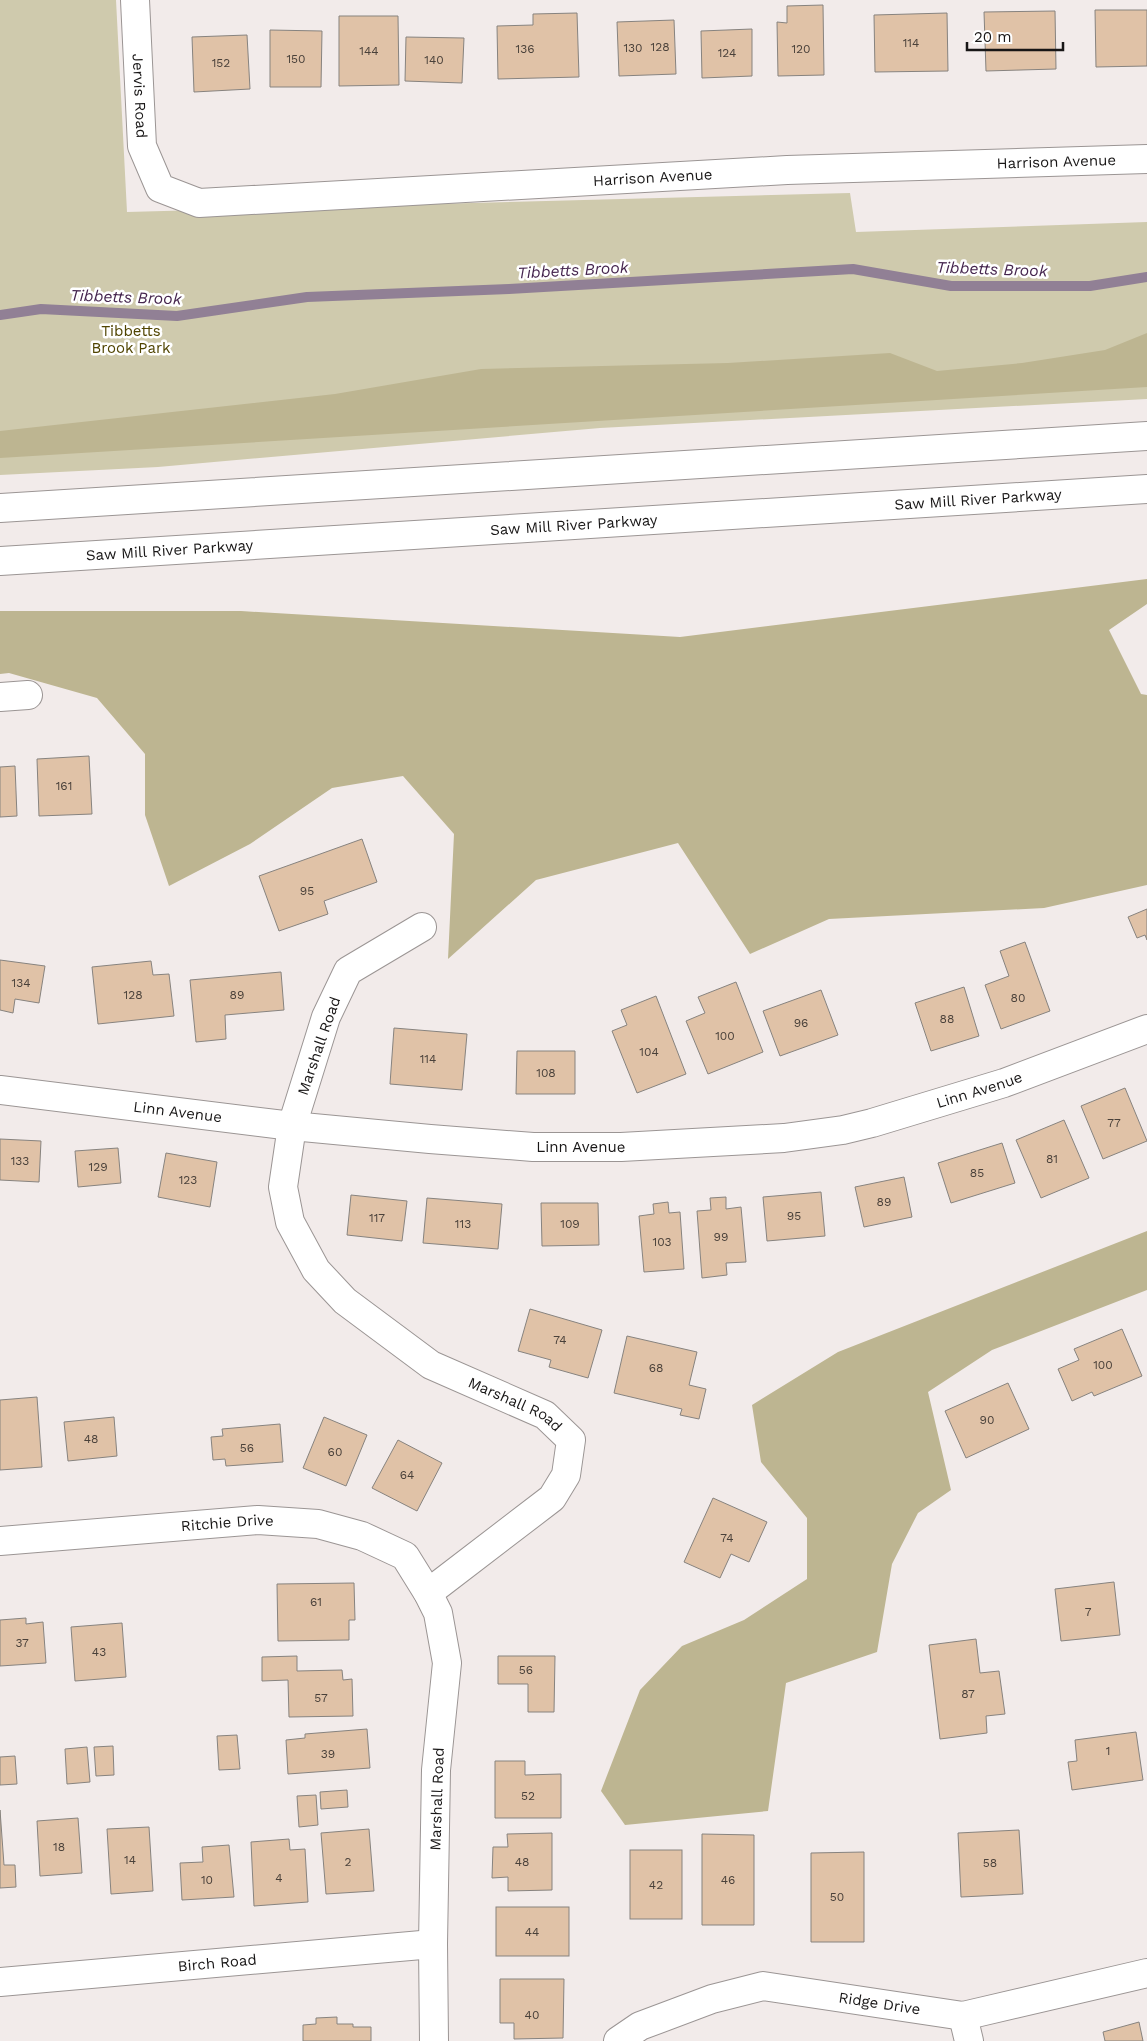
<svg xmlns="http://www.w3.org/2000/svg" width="1147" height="2041" font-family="'Work Sans',sans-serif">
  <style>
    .green { fill: #cfcaad }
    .forest { fill: #bdb591 }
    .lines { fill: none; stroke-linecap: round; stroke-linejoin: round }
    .stream { stroke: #918095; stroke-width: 10 }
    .building { fill: #e0c2a7; stroke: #87837f }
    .minor-casing { stroke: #9b9594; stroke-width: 30 }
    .highway-casing { stroke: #9b9594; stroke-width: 30 }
    .minor { stroke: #fff; stroke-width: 28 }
    .highway { stroke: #fff; stroke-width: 28 }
    .labels { text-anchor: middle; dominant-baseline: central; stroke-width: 5; stroke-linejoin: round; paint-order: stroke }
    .number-label { font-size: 12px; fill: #4a413a }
    .street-label { font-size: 15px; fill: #181616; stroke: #fff }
    .park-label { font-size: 15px; fill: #504400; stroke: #fff }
    .water-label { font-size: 16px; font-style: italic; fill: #45254e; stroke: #fff }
  </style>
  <rect width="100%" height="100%" fill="#f2ebea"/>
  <!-- green -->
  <path class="green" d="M 0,0 L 116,0 L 127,212 L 850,193 L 856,232 L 1147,222 L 1147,399 L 600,428 L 158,467 L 0,475 Z"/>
  <!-- forest -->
  <g class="forest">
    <path d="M 1147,333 L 1147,387 L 0,458 L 0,431 L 335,394 L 481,369 L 728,363 L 890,353 L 937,371 L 1022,363 L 1105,350 Z"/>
    <path d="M 1147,579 L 1147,604 L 1109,630 L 1141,694 L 1147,695 L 1147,885 L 1044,908 L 829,919 L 750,954 L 678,843 L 536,880 L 448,959 L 454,834 L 403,776 L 332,788 L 250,844 L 169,886 L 145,815 L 145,754 L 97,698 L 9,673 L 0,674 L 0,611 L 241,611 L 680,637 Z"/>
    <path d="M 1147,1231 L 1147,1290 L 992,1350 L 928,1392 L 951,1490 L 918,1513 L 892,1564 L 877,1652 L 786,1683 L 768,1811 L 625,1825 L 601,1791 L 640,1690 L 682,1646 L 744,1620 L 807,1579 L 807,1518 L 761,1462 L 752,1405 L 838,1352 Z"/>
  </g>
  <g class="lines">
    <!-- stream -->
    <path class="stream" d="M 0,315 L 41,309 L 177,316 L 307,297 L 509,289 L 853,269 L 951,286 L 1090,286 L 1147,277"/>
  </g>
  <!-- building -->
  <g class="building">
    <path d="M 823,5 L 824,75 L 778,76 L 777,22 L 787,23 L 787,6 Z"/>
    <path d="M 1095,10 L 1147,10 L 1147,66 L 1096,67 Z"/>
    <path d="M 1055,11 L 1056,69 L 986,71 L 984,12 Z"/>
    <path d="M 577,13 L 579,77 L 498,79 L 497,26 L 533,25 L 533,14 Z"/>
    <path d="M 947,13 L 948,71 L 875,72 L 874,15 Z"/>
    <path d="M 339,16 L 398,16 L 399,85 L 339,86 Z"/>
    <path d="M 674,20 L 676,74 L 619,76 L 617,22 Z"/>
    <path d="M 752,29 L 752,76 L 702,78 L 701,31 Z"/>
    <path d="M 270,30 L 322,31 L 321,87 L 270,87 Z"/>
    <path d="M 247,35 L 250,89 L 194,92 L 192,37 Z"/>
    <path d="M 406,37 L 464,38 L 462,83 L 405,81 Z"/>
    <path d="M 89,756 L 92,814 L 39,816 L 37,759 Z"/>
    <path d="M 15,766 L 17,816 L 0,817 L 0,767 Z"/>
    <path d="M 362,839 L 377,882 L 324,901 L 328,914 L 279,931 L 259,876 Z"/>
    <path d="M 1147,909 L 1147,940 L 1145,935 L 1137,938 L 1128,917 Z"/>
    <path d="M 1025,942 L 1050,1011 L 1001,1029 L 985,985 L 1009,976 L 1000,951 Z"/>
    <path d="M 0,960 L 45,966 L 39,1003 L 15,999 L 13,1013 L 0,1010 Z"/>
    <path d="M 151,961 L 153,975 L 169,974 L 174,1016 L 98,1024 L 92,967 Z"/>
    <path d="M 281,972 L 284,1010 L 225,1015 L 226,1039 L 196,1042 L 190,980 Z"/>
    <path d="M 736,982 L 763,1052 L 708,1074 L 686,1021 L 705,1013 L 698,997 Z"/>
    <path d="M 964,987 L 979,1036 L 931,1051 L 915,1003 Z"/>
    <path d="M 821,990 L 838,1035 L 780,1056 L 763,1011 Z"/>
    <path d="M 656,996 L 686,1074 L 637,1093 L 612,1031 L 627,1025 L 621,1010 Z"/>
    <path d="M 394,1028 L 467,1034 L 462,1090 L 390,1084 Z"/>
    <path d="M 517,1051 L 575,1051 L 575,1094 L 516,1094 Z"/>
    <path d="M 1125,1088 L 1147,1141 L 1103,1159 L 1081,1106 Z"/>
    <path d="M 1064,1120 L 1089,1178 L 1041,1198 L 1016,1140 Z"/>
    <path d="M 0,1139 L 41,1141 L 39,1182 L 0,1180 Z"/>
    <path d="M 1002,1143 L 1015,1183 L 951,1203 L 938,1163 Z"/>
    <path d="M 118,1148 L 121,1183 L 78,1187 L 75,1151 Z"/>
    <path d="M 166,1153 L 217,1162 L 210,1207 L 158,1197 Z"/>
    <path d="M 904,1177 L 912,1217 L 864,1227 L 855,1187 Z"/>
    <path d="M 821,1192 L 825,1236 L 767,1241 L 763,1197 Z"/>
    <path d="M 351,1195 L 407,1201 L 402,1241 L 347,1235 Z"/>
    <path d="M 726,1197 L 726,1209 L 741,1207 L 746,1262 L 726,1263 L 727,1275 L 702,1278 L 697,1211 L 711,1210 L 710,1198 Z"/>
    <path d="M 427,1198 L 502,1204 L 498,1249 L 423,1243 Z"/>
    <path d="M 668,1202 L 669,1213 L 680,1212 L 684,1269 L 644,1272 L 639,1216 L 654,1214 L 653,1204 Z"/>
    <path d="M 541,1203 L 598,1203 L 599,1245 L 542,1246 Z"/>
    <path d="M 530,1309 L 602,1330 L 588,1378 L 549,1367 L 551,1360 L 518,1351 Z"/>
    <path d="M 1122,1329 L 1142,1376 L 1094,1396 L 1092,1392 L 1072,1401 L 1058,1369 L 1079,1360 L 1074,1349 Z"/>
    <path d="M 627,1336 L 697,1352 L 689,1385 L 706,1389 L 699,1419 L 680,1415 L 682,1409 L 614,1393 Z"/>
    <path d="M 1008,1383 L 1029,1429 L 966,1458 L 945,1411 Z"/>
    <path d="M 37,1397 L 42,1467 L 0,1470 L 0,1400 Z"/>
    <path d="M 114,1417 L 117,1456 L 68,1461 L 64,1422 Z"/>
    <path d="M 324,1417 L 367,1435 L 346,1486 L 303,1468 Z"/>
    <path d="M 280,1424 L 283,1462 L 226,1466 L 225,1459 L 213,1460 L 211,1437 L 223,1436 L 222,1429 Z"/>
    <path d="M 398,1440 L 442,1463 L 417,1511 L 372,1488 Z"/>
    <path d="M 713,1498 L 767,1522 L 749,1562 L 731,1554 L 720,1578 L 684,1562 Z"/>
    <path d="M 1114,1582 L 1120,1635 L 1061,1641 L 1055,1589 Z"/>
    <path d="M 354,1583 L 355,1620 L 349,1620 L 349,1640 L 278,1641 L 277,1584 Z"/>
    <path d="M 26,1618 L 26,1624 L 43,1622 L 46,1663 L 0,1666 L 0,1620 Z"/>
    <path d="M 122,1623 L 126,1677 L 75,1681 L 71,1627 Z"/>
    <path d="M 976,1639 L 980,1673 L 999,1671 L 1005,1714 L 986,1716 L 987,1733 L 940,1739 L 929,1645 Z"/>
    <path d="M 297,1656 L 297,1671 L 342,1670 L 343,1680 L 352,1679 L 353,1716 L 289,1717 L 288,1680 L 262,1681 L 262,1657 Z"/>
    <path d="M 498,1656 L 555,1656 L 554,1712 L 528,1712 L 528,1684 L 498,1684 Z"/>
    <path d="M 367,1729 L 370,1768 L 288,1774 L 286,1740 L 305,1738 L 305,1734 Z"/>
    <path d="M 1136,1732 L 1143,1780 L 1072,1790 L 1068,1762 L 1077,1761 L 1075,1740 Z"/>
    <path d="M 237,1735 L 240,1769 L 219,1770 L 217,1736 Z"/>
    <path d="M 113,1746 L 114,1775 L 96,1776 L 94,1747 Z"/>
    <path d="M 87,1747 L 90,1782 L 67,1784 L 65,1749 Z"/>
    <path d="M 15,1756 L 17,1784 L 0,1785 L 0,1757 Z"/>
    <path d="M 495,1761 L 525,1761 L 525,1775 L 561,1774 L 561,1818 L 495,1818 Z"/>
    <path d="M 347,1790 L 348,1807 L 321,1809 L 320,1792 Z"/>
    <path d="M 316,1795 L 318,1825 L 299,1827 L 297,1796 Z"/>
    <path d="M 0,1810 L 4,1865 L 15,1865 L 16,1887 L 0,1888 Z"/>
    <path d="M 78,1818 L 82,1873 L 40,1876 L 37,1821 Z"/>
    <path d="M 149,1827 L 153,1891 L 111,1894 L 107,1829 Z"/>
    <path d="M 369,1829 L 374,1891 L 326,1894 L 321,1833 Z"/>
    <path d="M 1019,1830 L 1023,1894 L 961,1897 L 958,1833 Z"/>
    <path d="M 552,1833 L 552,1890 L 508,1891 L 508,1877 L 492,1878 L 493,1847 L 508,1847 L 507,1834 Z"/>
    <path d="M 702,1834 L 754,1835 L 754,1925 L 702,1925 Z"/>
    <path d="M 289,1839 L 290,1850 L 305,1849 L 308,1902 L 254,1906 L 251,1842 Z"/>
    <path d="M 229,1845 L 234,1897 L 182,1900 L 180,1863 L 203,1862 L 202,1847 Z"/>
    <rect x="630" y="1850" width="52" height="69"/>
    <path d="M 864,1852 L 864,1942 L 811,1942 L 811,1853 Z"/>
    <rect x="496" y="1907" width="73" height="49"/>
    <path d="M 500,1979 L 564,1979 L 563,2038 L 514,2039 L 514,2023 L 500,2023 Z"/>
    <path d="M 337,2017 L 337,2024 L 353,2024 L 353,2027 L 371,2027 L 371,2041 L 303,2041 L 303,2025 L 316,2024 L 316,2018 Z"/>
    <path d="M 1139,2022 L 1143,2041 L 1105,2041 L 1103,2032 Z"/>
  </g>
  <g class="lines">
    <defs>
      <g id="minor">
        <path id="s1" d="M 135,0 L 142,146 L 160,188 L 199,203 L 787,170 L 1147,159"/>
        <path d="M 0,697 L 28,695"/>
        <path id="s2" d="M 422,927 L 348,971 L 326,1017 L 292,1126 L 283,1187 L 290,1222 L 316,1270 L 345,1301 L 431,1365 L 545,1415 L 571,1440 L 566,1475 L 552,1498 L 428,1593"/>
        <path id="s3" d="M 0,1090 L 292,1126 L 430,1139 L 533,1147 L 621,1147 L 784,1138 L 843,1130 L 872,1123 L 1004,1083 L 1147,1029"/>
        <path id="s4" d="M 0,1541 L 258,1520 L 318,1524 L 362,1536 L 405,1556 L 428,1593 L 438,1613 L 447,1663 L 436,1770 L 433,1944 L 434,2041"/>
        <path id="s5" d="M 0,1982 L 433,1944"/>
        <path d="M 963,2016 L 969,2041"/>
        <path id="s6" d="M 618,2041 L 640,2026 L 712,1999 L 763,1986 L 963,2016 L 1147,1973"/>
      </g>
      <g id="highway">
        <path d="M 0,508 L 1147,436"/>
        <path id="s7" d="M 0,561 L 1147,489"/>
      </g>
    </defs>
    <!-- minor casing -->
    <use href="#minor" class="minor-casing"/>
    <!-- highway casing -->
    <use href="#highway" class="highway-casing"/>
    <!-- minor -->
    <use href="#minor" class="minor"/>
    <!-- highway -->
    <use href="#highway" class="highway"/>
  </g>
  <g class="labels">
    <!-- number labels -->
    <g class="number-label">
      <text x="911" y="43">114</text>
      <text x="660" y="47">128</text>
      <text x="633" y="48">130</text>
      <text x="525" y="49">136</text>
      <text x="801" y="49">120</text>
      <text x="369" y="51">144</text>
      <text x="727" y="53">124</text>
      <text x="296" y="59">150</text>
      <text x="434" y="60">140</text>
      <text x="221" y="63">152</text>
      <text x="64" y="786">161</text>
      <text x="307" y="891">95</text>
      <text x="21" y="983">134</text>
      <text x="133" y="995">128</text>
      <text x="237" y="995">89</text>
      <text x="1018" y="998">80</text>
      <text x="947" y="1019">88</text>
      <text x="801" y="1023">96</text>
      <text x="725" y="1036">100</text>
      <text x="649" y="1052">104</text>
      <text x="428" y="1059">114</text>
      <text x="546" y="1073">108</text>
      <text x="1114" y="1123">77</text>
      <text x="1052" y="1159">81</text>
      <text x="20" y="1161">133</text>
      <text x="98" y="1167">129</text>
      <text x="977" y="1173">85</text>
      <text x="188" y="1180">123</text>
      <text x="884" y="1202">89</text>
      <text x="794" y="1216">95</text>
      <text x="377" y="1218">117</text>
      <text x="463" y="1224">113</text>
      <text x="570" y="1224">109</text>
      <text x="721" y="1237">99</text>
      <text x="662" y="1242">103</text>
      <text x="560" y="1340">74</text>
      <text x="1103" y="1365">100</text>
      <text x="656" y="1368">68</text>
      <text x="987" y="1420">90</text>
      <text x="91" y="1439">48</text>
      <text x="247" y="1448">56</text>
      <text x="335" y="1452">60</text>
      <text x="407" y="1475">64</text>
      <text x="727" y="1538">74</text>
      <text x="316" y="1602">61</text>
      <text x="1088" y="1612">7</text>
      <text x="22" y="1643">37</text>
      <text x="99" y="1652">43</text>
      <text x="526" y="1670">56</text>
      <text x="968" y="1694">87</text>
      <text x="321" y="1698">57</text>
      <text x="1108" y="1751">1</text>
      <text x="328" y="1754">39</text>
      <text x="528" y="1796">52</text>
      <text x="59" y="1847">18</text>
      <text x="130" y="1860">14</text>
      <text x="348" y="1862">2</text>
      <text x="522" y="1862">48</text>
      <text x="990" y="1863">58</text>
      <text x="279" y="1878">4</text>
      <text x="207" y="1880">10</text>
      <text x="728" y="1880">46</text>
      <text x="656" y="1885">42</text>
      <text x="837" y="1897">50</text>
      <text x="532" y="1932">44</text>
      <text x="532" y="2015">40</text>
    </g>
    <!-- street labels -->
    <g class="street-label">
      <text stroke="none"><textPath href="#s1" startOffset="96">Jervis Road</textPath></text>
      <text stroke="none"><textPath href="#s1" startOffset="1092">Harrison Avenue</textPath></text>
      <text stroke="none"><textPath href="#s1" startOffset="688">Harrison Avenue</textPath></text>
      <text stroke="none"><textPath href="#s7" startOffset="980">Saw Mill River Parkway</textPath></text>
      <text stroke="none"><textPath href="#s7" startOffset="575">Saw Mill River Parkway</textPath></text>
      <text stroke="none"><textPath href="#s7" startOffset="170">Saw Mill River Parkway</textPath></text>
      <text transform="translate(319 1046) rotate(-71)">Marshall Road</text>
      <text stroke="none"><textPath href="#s3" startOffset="989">Linn Avenue</textPath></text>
      <text stroke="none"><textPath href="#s3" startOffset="179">Linn Avenue</textPath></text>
      <text stroke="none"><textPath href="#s3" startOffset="584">Linn Avenue</textPath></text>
      <text stroke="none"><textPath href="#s2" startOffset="646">Marshall Road</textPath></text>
      <text stroke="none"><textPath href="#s4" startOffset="228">Ritchie Drive</textPath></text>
      <text transform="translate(437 1799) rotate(-88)">Marshall Road</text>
      <text stroke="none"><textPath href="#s5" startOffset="218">Birch Road</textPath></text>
      <text stroke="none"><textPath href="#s6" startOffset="274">Ridge Drive</textPath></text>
    </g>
    <!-- park labels -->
    <g class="park-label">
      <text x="131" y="331">Tibbetts<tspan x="131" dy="17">Brook Park</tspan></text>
    </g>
    <!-- water labels -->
    <g class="water-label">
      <text transform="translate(992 269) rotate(2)">Tibbetts Brook</text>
      <text transform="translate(573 270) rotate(-3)">Tibbetts Brook</text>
      <text transform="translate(126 297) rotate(2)">Tibbetts Brook</text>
    </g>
  </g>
  <!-- scale -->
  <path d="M967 42v8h96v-8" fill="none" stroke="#181616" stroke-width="2.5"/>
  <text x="974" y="42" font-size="15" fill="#181616" stroke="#ffffff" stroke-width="4" paint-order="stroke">20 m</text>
</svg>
